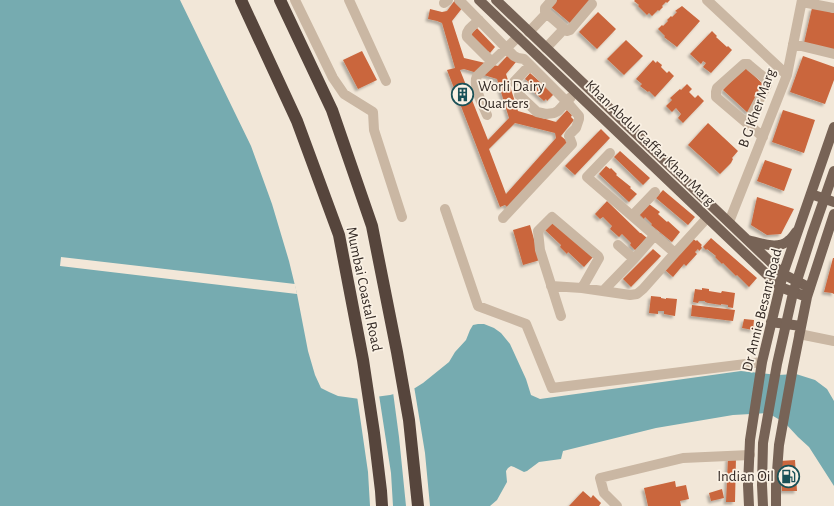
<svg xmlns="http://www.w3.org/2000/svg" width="834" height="506" viewBox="0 0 834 506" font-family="'Alegreya Sans',sans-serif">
	<defs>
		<filter id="shadow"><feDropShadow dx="-2.5" dy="2.5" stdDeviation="1" flood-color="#0004"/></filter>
	</defs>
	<rect width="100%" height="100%" fill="#f2e7d8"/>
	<path fill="#76abb0" d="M0,0H180L251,146L272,204L289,261L297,294L308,351L315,375L321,388L329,392L338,396L360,399L390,395L402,392L415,388L423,383L449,362L455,352L466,340L470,330L473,325L478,324H484L494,328L501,333L510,344L526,379L531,395L540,399L741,371L778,375L796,374L815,380L827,389L834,401V486L809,447L798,437L785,423L768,413L733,415L656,428L563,451L561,459L539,462L527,471L524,472L514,467L511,466L508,468L506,471L507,482L497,500L490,506H0Z"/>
	<path fill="#f2e7d8" d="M61,257L295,284L297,294L60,266Z
		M414,386L425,453L430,506H406L399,437L393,392L402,391Z
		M379,395L391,473L393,506H370L368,472L357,396Z"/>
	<path fill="#ca663d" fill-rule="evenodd" filter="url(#shadow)" d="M455,0L463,7L452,21L464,58L498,66L507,56L516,62L506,74L518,111L556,122L567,110L572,115L571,117L574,120L561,136L569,143L509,209L505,205L500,207L447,70L455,68L442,23L437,21L428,19L430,9L442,12L447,11ZM464,69L497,79L509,118L488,140L460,70ZM515,123L555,133L556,138L506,194L489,149Z
		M557,0H591L570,23L550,6Z
		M635,0H670L667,3L666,2L662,6L663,7L659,11L658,10L652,16L649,13L647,15L638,6L639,5L634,1Z
		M682,6L700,21L677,47L664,37L665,36L658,29L662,25L663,26L668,21L667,20L671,16L672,17L677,12L675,11Z
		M812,8L831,9L830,12L834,13V50L804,43Z
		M598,12L616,29L597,49L579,32Z
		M477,28L495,47L490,53L488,51L486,53L469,36Z
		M712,31L717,36L716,37L727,47L728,46L732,50L711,73L703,67L706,63L703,61L701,64L690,54Z
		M626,40L643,56L624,75L607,59Z
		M362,51L377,80L358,89L343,60Z
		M803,56L834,67V80L825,104L790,92Z
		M653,60L656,63L657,61L662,65L661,67L667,73L669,71L674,76L655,97L649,91L648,92L640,86L642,84L636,79Z
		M745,67L764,85L754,96L758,99L748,113L723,90Z
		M530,73L554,94L547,101L546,99L544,101L526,85L529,82L525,79Z
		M687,84L692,89L689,92L695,98L698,95L704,101L683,123L678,118L681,114L676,108L672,112L666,106L672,100L670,98L680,89L681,90Z
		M783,110L815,120L804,153L772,142Z
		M708,123L738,151L732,158L733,159L731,163L720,174L688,145Z
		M601,129L610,138L575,175L565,166Z
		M620,151L650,178L643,185L614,157Z
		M765,160L792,169L784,191L757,181Z
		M606,166L610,169L611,168L617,174L616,175L631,187L630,188L637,194L629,202L599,174Z
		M663,190L695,217L688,225L656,198Z
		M757,197L794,209L781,234L767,235L751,225Z
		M607,201L640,233H641L647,238L635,250L630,245L631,243L622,234L619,237L610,229L612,226L603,217L600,219L595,214Z
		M649,204L660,212L658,214L667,222L668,221L680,232L672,242L651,225L652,224L645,217L644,219L639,214Z
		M555,221L593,257L584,267L568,252L567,254L560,247L561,245L545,230Z
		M530,225L540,260L523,265L513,230Z
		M692,238L696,241L697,240L702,245L701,246L702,248L699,251L698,249L695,252L697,254L686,266L684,264L673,277L664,269Z
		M711,238L757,278L749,287L737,275L736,276L723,263L722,264L715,257L716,256L707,249L706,250L703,247Z
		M653,249L661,256L631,287L623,279Z
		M833,258H834V294L832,293L824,292Z
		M702,288L709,289V291L721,293L722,291L735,293L733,308L728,307V305L721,304V305L708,303L705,302V301H699L698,303L693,302L695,289L702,290Z
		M651,296L661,297V298L666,299V298L677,299L675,316L664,314V311H658V314L649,313Z
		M692,305L735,310L733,321L691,316Z
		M744,319L754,320L753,330L742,328Z
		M736,457L735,502H726L728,458Z
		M795,460L797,491H782L780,461Z
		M675,481L676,487L686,485L689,499L680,501L681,506H648L644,488Z
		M722,489L724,498L711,501L709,493Z
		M583,491L591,498L593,495L601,503L599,506H569Z"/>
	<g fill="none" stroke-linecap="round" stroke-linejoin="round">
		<path stroke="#cab7a3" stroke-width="10" d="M295,0L333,78L344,94L373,112L374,130L402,217
			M349,0L386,81
			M459,0L514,56L518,58L524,59L566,101L579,116V119L576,128L570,134L569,136L572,144L503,218
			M552,0L545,8V12L567,31L570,30L592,4
			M707,0L787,75
			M802,2L834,8
			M444,3L448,0
			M479,20C474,25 465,30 467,37L492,62
			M529,32L546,14
			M793,44L834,54
			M546,48L564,29
			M514,82L530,65
			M519,95L537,112L546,114L554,113L558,111L571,97
			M487,115C483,105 472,86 477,76L518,37
			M747,123L767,85L766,79L750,66L748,64H744L717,88L716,92V97L763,137
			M610,153L587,177L675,253L707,218
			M445,209L478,306L526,324L552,388L762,362
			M632,216L655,192
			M729,222L787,75L802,0
			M618,245L634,259
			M551,286L582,288L630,295L637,294L643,289L675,253
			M603,291L634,259L655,235
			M561,316L540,250L538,231L552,217L598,256L599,258L582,288
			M799,334L834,341
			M617,506L604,493L600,478L683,458L750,455"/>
		<path stroke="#776356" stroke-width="10" d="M479,0L780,287L807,297
			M496,0L783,274L810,288
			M811,194L834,202
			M748,240C760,243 777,250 788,241C791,239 794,235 796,232
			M771,322L801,326
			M749,506L748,485L750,440L762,362L783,274L834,127
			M776,506V485L779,445L793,367L807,297L834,214"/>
		<path stroke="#56453c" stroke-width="12" d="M241,0L297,121L339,235L363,360L374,433L381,491L382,506
			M280,0L332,110L372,226L397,352L409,420L418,506"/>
		<path stroke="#776356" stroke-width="10" d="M763,506L762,485L763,443L777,364L793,293L812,234L834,171"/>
	</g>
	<defs>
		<symbol id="building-ring" viewBox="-11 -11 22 22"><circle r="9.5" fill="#faf1e4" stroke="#1a5157" stroke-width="1.5"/><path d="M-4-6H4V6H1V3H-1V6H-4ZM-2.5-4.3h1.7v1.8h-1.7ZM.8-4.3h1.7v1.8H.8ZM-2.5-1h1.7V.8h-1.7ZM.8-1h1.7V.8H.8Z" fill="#1a5157"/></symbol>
		<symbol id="fuel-ring" viewBox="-11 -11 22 22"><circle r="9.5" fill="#faf1e4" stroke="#1a5157" stroke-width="1.5"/><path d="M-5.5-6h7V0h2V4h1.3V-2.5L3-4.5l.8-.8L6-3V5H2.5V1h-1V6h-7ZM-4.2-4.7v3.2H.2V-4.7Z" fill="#1a5157"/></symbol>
	</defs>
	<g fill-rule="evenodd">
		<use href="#building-ring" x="450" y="82" width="25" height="25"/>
		<use href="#fuel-ring" x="776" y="464" width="25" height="25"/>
	</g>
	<g text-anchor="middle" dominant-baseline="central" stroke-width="3.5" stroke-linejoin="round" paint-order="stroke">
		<g font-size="15" fill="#352b26" stroke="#faf1e4" text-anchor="start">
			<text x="478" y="86">Worli Dairy<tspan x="478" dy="17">Quarters</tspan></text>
			<text x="774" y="476" text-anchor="end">Indian Oil</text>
		</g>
		<g font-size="15" fill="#352b26" stroke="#faf1e4">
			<text transform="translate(757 108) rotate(-70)">B G Kher Marg</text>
			<text transform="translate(650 143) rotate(44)">Khan Abdul Gaffar Khan Marg</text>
			<text transform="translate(364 289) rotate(78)">Mumbai Coastal Road</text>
			<text transform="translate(762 310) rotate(-76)">Dr Annie Besant Road</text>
		</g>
	</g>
</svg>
